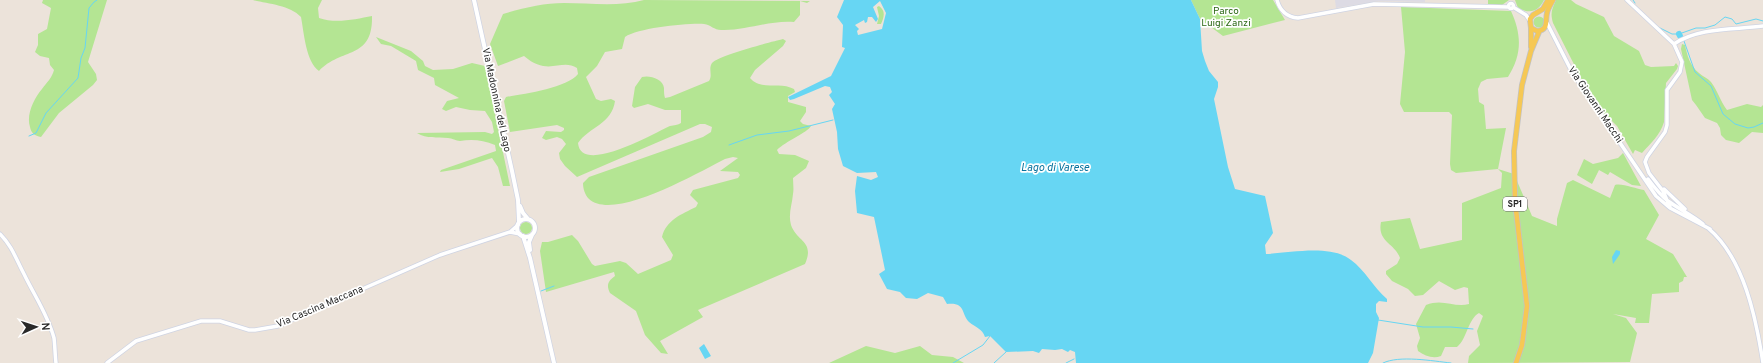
<svg xmlns="http://www.w3.org/2000/svg" width="1763" height="363" viewBox="0 0 1763 363" font-family="Overpass,sans-serif">
	<rect width="100%" height="100%" fill="#ece3da"/>
	<path fill="#dddbe4" d="M1335,0H1425V2L1378,1L1336,8Z"/>
	<path fill="#b4e593" d="M43,0H107L88,62L96,74L97,80L93,85L59,113L41,137C35,136 31,133 30,127C26,115 34,98 42,89C47,82 52,78 54,70L50,65L49,58L40,56L35,52L38,45V34L47,29L51,8L42,3Z
		M253,0H322L318,8L319,18C336,24 356,19 372,16C373,60 342,47 319,71C306,62 304,33 301,17C290,5 268,4 253,0Z
		M644,0L810,1L807,3L800,1V15L794,22C769,20 746,31 721,30C714,30 711,25 704,24C686,23 639,28 625,37L622,49L605,52L597,66L586,77L596,99L601,101L611,99L615,101C612,124 589,127 578,143C581,176 656,132 670,126C674,125 678,125 681,123V110H665L648,104L634,108L632,106L635,87L642,77C650,75 663,79 664,88C664,92 664,95 665,98L670,97L709,81C713,75 708,69 712,63C719,55 771,42 783,39L786,41L783,46L755,70L750,78C761,91 780,81 794,89L795,92L788,96V102L806,107V112L800,121L803,124L811,126C807,133 786,141 777,150L779,154L795,155L809,161L806,168L793,178C793,183 794,189 793,194C792,205 788,214 791,225C797,242 815,241 805,264L698,310L703,317L660,341L668,354L661,353L645,335L636,311L610,293C606,285 608,281 615,276L614,272L546,292L540,251L542,242H548L572,235L578,241L592,264L595,266L620,261L626,263L638,274L671,260L673,255L662,237C666,220 682,214 696,207L698,203L690,195L693,190L738,178L740,175L738,172L720,171L738,158L733,157L725,159C699,172 614,222 589,199C585,195 583,189 583,183L589,177L703,137L711,132L712,127L705,124H700L577,177L565,166L560,159L559,153L566,144L562,139L557,137L546,140L542,138L546,131L561,132L564,130V128L557,125L510,132L504,101L506,97C524,94 567,88 578,74L577,68C561,58 548,77 524,56L498,66L490,44L503,14C523,8 544,3 564,3C590,3 619,7 644,0Z
		M1191,0H1273L1285,20L1223,36L1200,19Z
		M1488,0H1509L1502,5L1488,4Z
		M1515,0H1544C1538,12 1530,14 1518,8Z
		M1556,0H1571L1576,4L1604,17L1614,36L1639,51L1645,65L1651,67L1674,66L1676,63L1678,66L1677,69L1666,83L1664,122C1660,135 1651,143 1642,153L1635,150L1633,154L1617,126L1603,112L1584,84L1553,23C1550,13 1552,9 1556,0Z
		M879,6C886,11 884,17 881,24H877L879,16L877,7Z
		M1401,7L1511,11C1522,35 1522,55 1508,77L1487,79L1481,82L1478,89L1479,102L1484,105L1486,129L1506,128L1498,169L1514,174L1532,216L1557,226V219L1567,183L1573,180L1610,198L1615,185C1622,183 1636,189 1644,190L1659,215L1646,239L1673,254L1687,277H1684L1683,281L1679,283V292L1652,294L1649,323H1635L1636,318L1613,314L1626,318L1637,333L1630,362L1468,363L1469,356L1480,345L1477,331L1483,316L1479,313C1468,319 1467,339 1457,347H1445L1441,356C1433,359 1425,356 1418,351L1417,346L1420,338L1416,324L1426,305C1443,298 1454,308 1469,304L1468,288L1464,287L1455,290L1439,281L1423,295L1415,296L1408,289L1392,281L1386,274V271L1397,264L1400,258C1395,243 1377,242 1381,222L1410,218L1420,249L1462,240V203L1501,188L1502,173L1498,169L1456,173L1451,170L1450,164L1452,115L1449,112H1404L1400,104L1405,52Z
		M1533.5 22a5.5 5.5 0 1 1 11 0a5.5 5.5 0 1 1-11 0Z
		M376,37L411,51L423,61L425,66L433,70L453,69L472,63L485,66L510,186H503L498,167L492,158L459,169L440,172L441,170L496,151L495,145C483,140 472,139 460,141C456,141 452,138 448,138C437,137 427,139 417,133L485,132L492,134L494,132L492,122L485,111L470,110L456,107L446,111L442,109L447,101L459,98L435,85L434,78L418,70L416,61L391,46L381,44Z
		M1682,44L1685,45C1687,55 1690,66 1699,73C1703,77 1708,78 1711,82C1718,91 1720,101 1727,110L1747,104L1761,107L1763,105V133L1752,132L1739,143L1726,140L1721,135L1720,128L1717,123L1705,118L1696,105L1692,100L1681,49Z
		M1623,153L1641,186L1632,185L1610,172L1608,175L1599,170L1592,184L1577,175L1584,159L1593,164L1618,158Z
		M520 228a6 6 0 1 1 12 0a6 6 0 1 1-12 0Z
		M866,346L895,353L920,346L932,355L953,357L964,363H829Z"/>
	<path fill="#67d6f3" fill-rule="evenodd" d="M844,0H1191L1200,19L1202,51L1205,61L1209,71L1218,82V87L1214,99L1228,167L1235,189L1265,196L1273,233L1265,245L1266,254C1290,253 1331,244 1351,260C1365,270 1373,287 1387,299V302L1379,301L1376,304V312L1379,318L1373,353L1368,363H1076L1075,352L1070,350L1068,352L1062,349L1055,350L1042,349L1039,353L1033,351L1006,352L990,336L985,337C982,328 976,328 969,322C961,314 966,302 947,304L943,297L928,293L917,299L906,298L900,292L887,289L879,274L885,270L874,217L857,213L855,191L857,176L871,180L878,177L876,172L857,173L843,166L838,149L837,132L832,109L835,104L829,95L832,92L830,87L825,86L794,99L790,100L788,97L831,76L845,48L842,47L843,25L837,17ZM880,1L886,13L882,29L858,35L857,31L859,29L855,25L864,20L865,23L867,22L868,17H872L876,22L878,19L873,7Z
		M1616,250L1620,251V254L1613,264L1612,257Z
		M704,344L711,356L705,359L699,348Z"/>
	<g fill="none" stroke-linecap="round" stroke-linejoin="round">
		<path stroke="#67d6f3" stroke-width="1" d="M1633,0L1635,3
			M1658,27L1672,34H1679L1696,28H1705L1715,25L1725,17L1732,19L1736,24L1756,19L1763,21
			M1684,41L1695,72L1711,86L1723,114L1735,124L1748,128L1754,127L1763,123
			M29,136L36,133L46,113L78,78L81,58L85,48L89,8L94,2L97,0
			M729,145L757,135L789,131L833,120
			M541,291L554,286
			M1378,320L1423,327H1451L1473,329
			M953,363L983,345L990,336
			M994,363L1006,352
			M1066,363L1074,359
			M1383,363C1399,355 1433,361 1451,363"/>
		<path stroke="#67d6f3" stroke-width="6" d="M1679,34L1680,36"/>
		<defs>
			<path id="tertiary" d="M1277,0C1280,11 1287,17 1298,18L1374,4L1509,7
				M1627,0L1674,44L1682,62L1680,72L1667,90V125L1665,132L1647,157L1645,162L1649,173L1663,191L1670,207
				M1508.5 6a2.5 2.5 0 1 1 5 0a2.5 2.5 0 1 1-5 0Z
				M1513,7L1526,15L1530,21
				M1547,23L1572,72L1656,196L1670,208L1710,229
				M1674,44C1699,27 1734,30 1763,26
				M1648,179C1654,187 1660,195 1668,201C1679,209 1692,215 1703,224
				M1664,189L1685,209
				M1708,228C1744,258 1756,318 1763,363
				M510,232L520,234
				M0,234C12,246 16,259 24,274C34,295 48,315 54,338C55,346 55,355 56,363
				M107,363L136,341L201,321H220L249,330H255L278,326L440,255L510,232L518,225"/>
			<path id="secondary" d="M474,0L512,171L518,200L519,222
				M520,206L523,213L528,219
				M517 228a9 9 0 1 1 18 0a9 9 0 1 1-18 0Z
				M523,236L530,258L554,363
				M530,250L529,242L532,235"/>
			<path id="primary" d="M1548,0L1543,9L1533,15L1530,19L1531,28L1537,31C1549,30 1545,21 1547,13C1548,8 1551,4 1553,0
				M1531,47V28
				M1516,363L1522,345L1527,306L1515,201L1514,151L1522,85L1531,51L1539,32"/>
		</defs>
		<use href="#tertiary" stroke="#cfd4e3" stroke-width="5"/>
		<use href="#secondary" stroke="#cfd4e3" stroke-width="5.5"/>
		<use href="#primary" stroke="#c3c3c3" stroke-width="6"/>
		<use href="#tertiary" stroke="#fff" stroke-width="3.5"/>
		<use href="#secondary" stroke="#fff" stroke-width="4"/>
		<use href="#primary" stroke="#f6c854" stroke-width="4.5"/>
	</g>
	<g text-anchor="middle" dominant-baseline="central" stroke-width="3.5" stroke-linejoin="round" paint-order="stroke">
		<rect fill="#fff" stroke="#696969" stroke-width="1" x="1503" y="197" width="24" height="14" rx="3"/>
		<g font-size="9" font-weight="bold" fill="#292929">
			<text x="1515" y="204">SP1</text>
		</g>
		<g font-size="10" fill="#2c6916" stroke="#fff">
			<text x="1226" y="11">Parco<tspan x="1226" dy="12">Luigi Zanzi</tspan></text>
		</g>
		<g font-size="10" fill="#292929" stroke="#fff">
			<text transform="translate(496 100) rotate(78)">Via Madonnina del Lago</text>
			<text transform="translate(1595 105) rotate(56)">Via Giovanni Macchi</text>
			<text transform="translate(320 307) rotate(-23)">Via Cascina Maccana</text>
		</g>
		<g font-size="11" font-style="italic" fill="#07739e" stroke="#fff">
			<text x="1055" y="168">Lago di Varese</text>
		</g>
	</g>
	<g transform="translate(36 327) rotate(87)" stroke="#ffffff" stroke-width="3" paint-order="stroke">
	<path d="M0-3L7 15L0 10L-7 15Z" fill="#292929"/>
	<text y="-6" font-size="11" font-weight="bold" text-anchor="middle" fill="#292929">N</text>
	</g>
</svg>
